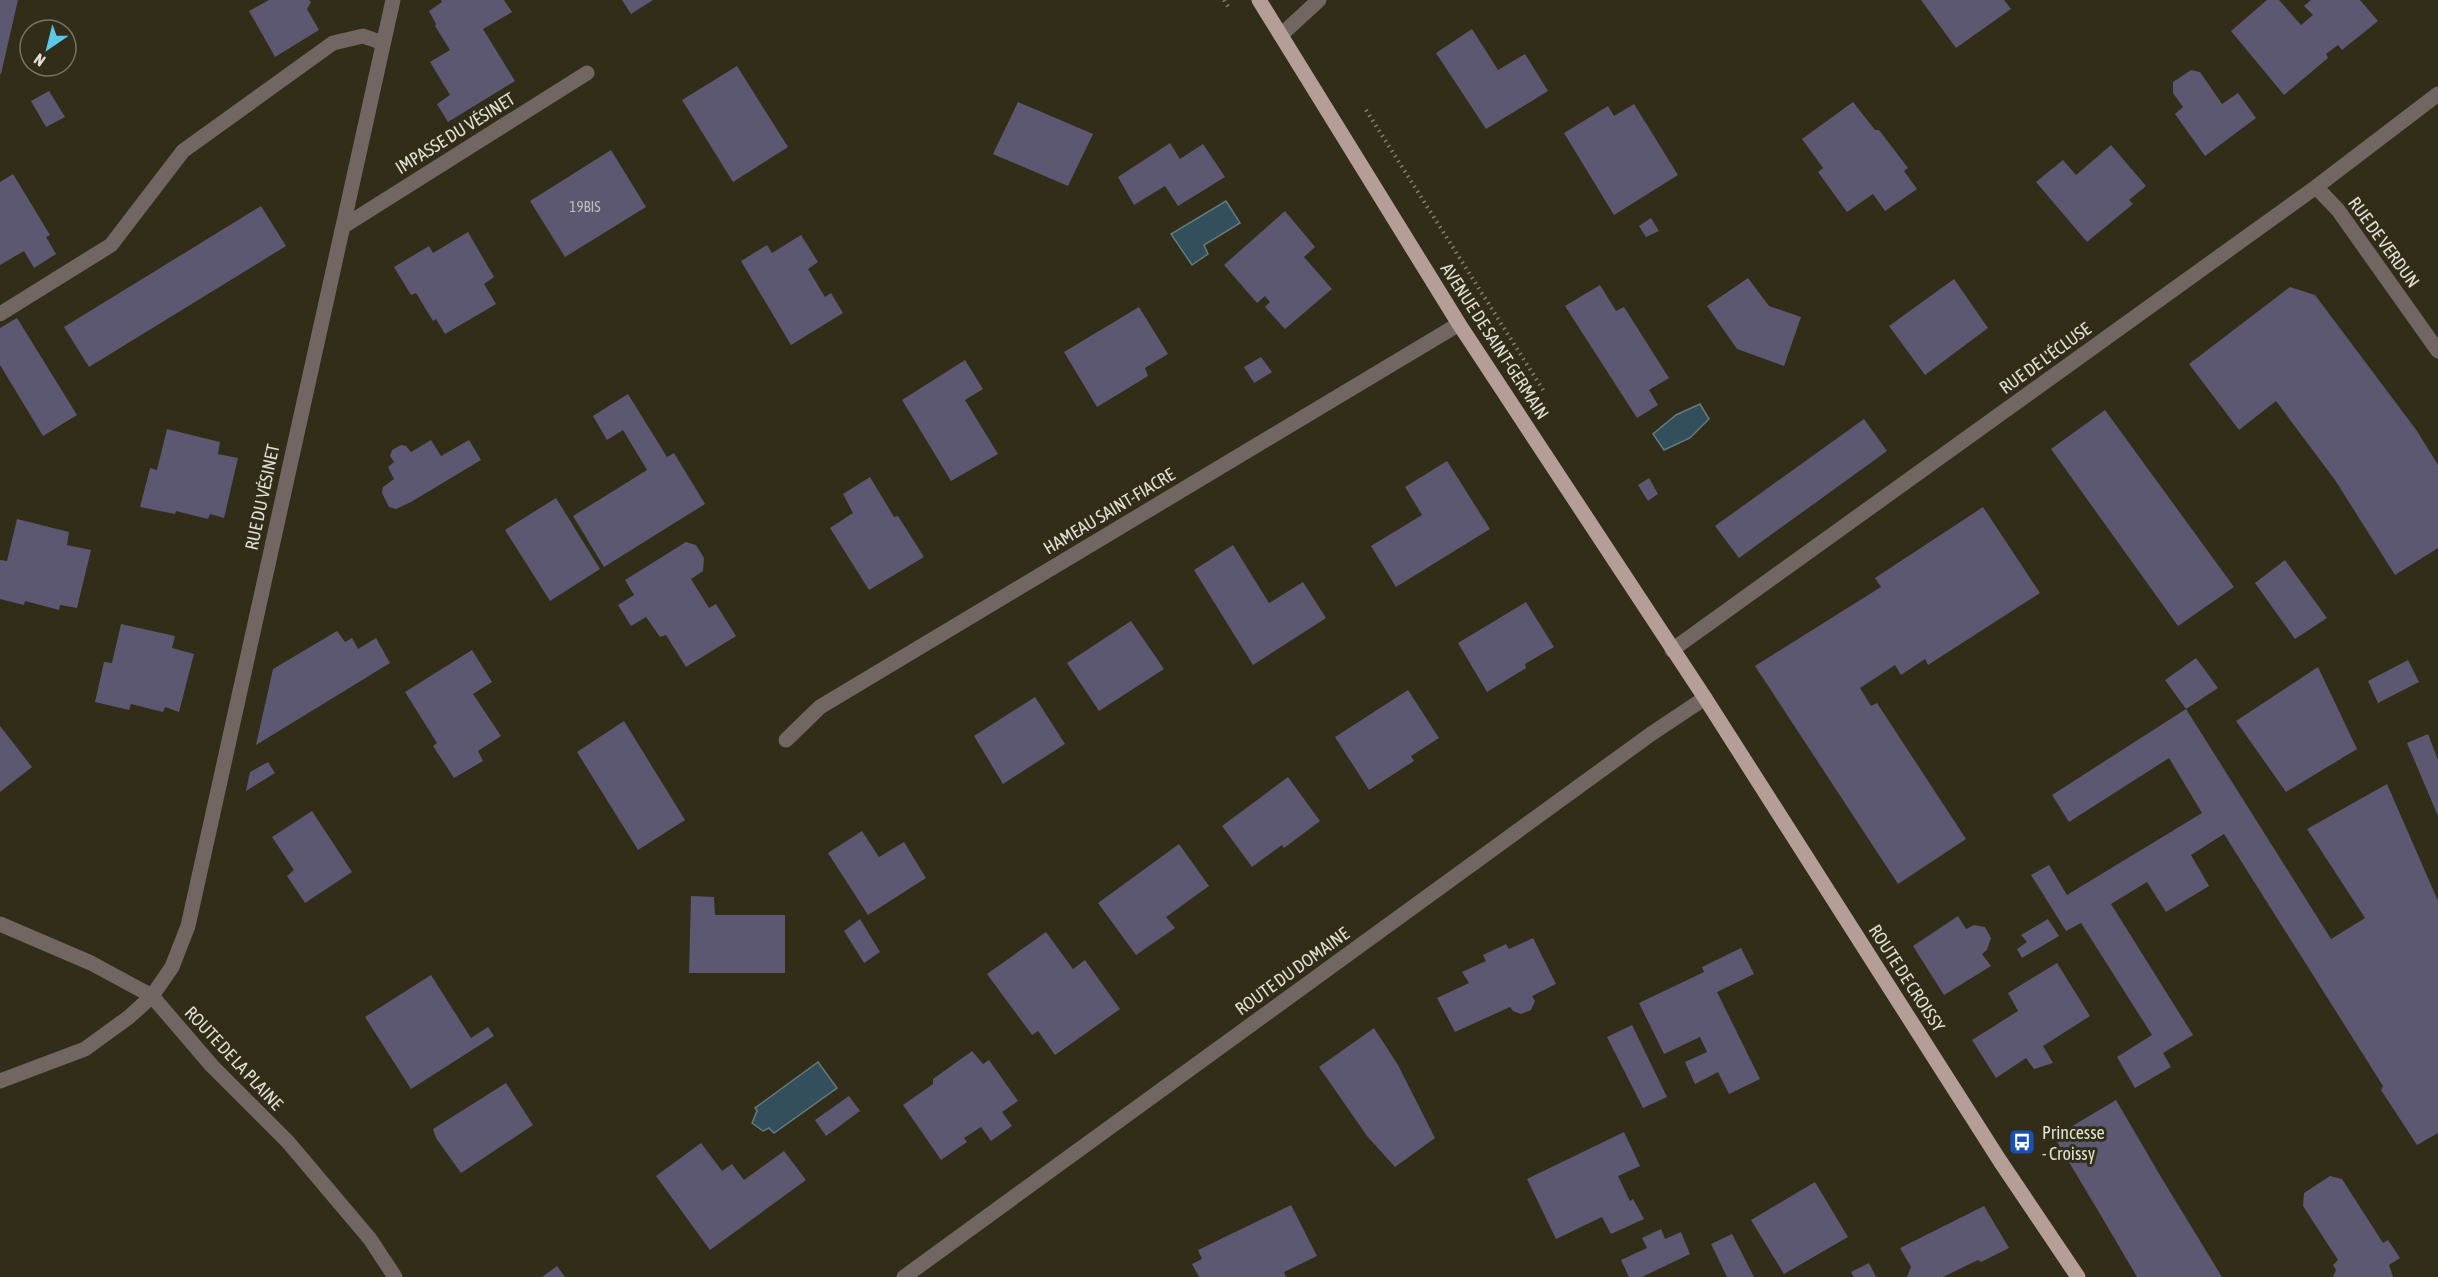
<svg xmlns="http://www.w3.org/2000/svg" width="2438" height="1277" viewBox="0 0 2438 1277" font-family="'Asap Condensed',sans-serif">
	<rect width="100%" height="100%" fill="#312d19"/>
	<path fill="#324f5b" stroke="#667a7f" stroke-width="1.5" d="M1226,201L1240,223L1204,245L1208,254L1192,265L1171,234Z
		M1700,404L1709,419L1690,438L1664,450L1653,434L1676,415Z
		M818,1062L837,1088L774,1133L769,1128L763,1131L752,1123L757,1111L755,1108Z"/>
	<path fill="#5c5871" d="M0,0H18L1,74H0Z
		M269,0H309L311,2L307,9L319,30L275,57L249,11Z
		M441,0H504L512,12L483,29L515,81L448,122L437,104L450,95L430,62L450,50L435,26L436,24L429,11L442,2Z
		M622,0H653L631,14Z
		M1921,0H2004L2011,9L1956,48Z
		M2267,0H2279L2301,25L2313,15L2304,6L2311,0H2360L2378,21L2342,50L2338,45L2326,54L2328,58L2284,95L2231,31Z
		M1472,29L1498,70L1525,54L1548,91L1486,129L1436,53Z
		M737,66L788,147L733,182L682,100Z
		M2191,70L2200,72L2222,104L2238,93L2256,118L2205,156L2175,114L2183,107L2173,93V82Z
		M49,91L65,117L46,127L31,101Z
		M1018,102L1093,134L1068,186L993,154Z
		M1853,102L1875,130H1879L1908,168L1904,171L1917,189L1885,211L1873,194L1847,212L1818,172L1823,168L1802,139Z
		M1634,104L1678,175L1614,215L1564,133L1608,106L1614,116Z
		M1170,143L1180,159L1203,144L1225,177L1178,206L1165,186L1134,205L1118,177Z
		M2111,145L2146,186L2129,200L2133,204L2087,242L2036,182L2063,160L2076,175Z
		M611,150L646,207L565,257L530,201Z
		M13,174L50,235L46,237L56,254L34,268L24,251L0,265V182Z
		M261,206L286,246L89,367L64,327Z
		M1285,211L1315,247L1304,257L1332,289L1285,329L1265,307L1270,302L1265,296L1257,303L1224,265Z
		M1651,218L1659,231L1646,237L1639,226Z
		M468,232L494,277L484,284L496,304L445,334L436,319L433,321L416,293L411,295L394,267L429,246L433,253Z
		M801,235L818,262L808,269L825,297L831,293L843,313L791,345L741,261L767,245L772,253Z
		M1748,278L1769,306L1801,317L1784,366L1737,349L1707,306Z
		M1954,279L1988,328L1925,375L1889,326Z
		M1600,285L1616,311L1624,307L1669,378L1649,390L1658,405L1637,418L1565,306Z
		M2290,287L2315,295L2417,431L2438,465V548L2395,575L2335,480L2276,401L2239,430L2189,364Z
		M1139,307L1168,354L1145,368L1148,376L1097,407L1064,352Z
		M17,318L77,415L43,436L0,365V328Z
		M1261,357L1272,372L1254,383L1244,367Z
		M965,360L983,389L965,400L998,454L951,481L902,400Z
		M628,394L667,457L674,453L705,504L604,567L573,516L647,470L623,430L607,440L593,416Z
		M2105,410L2234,587L2178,626L2051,449Z
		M1864,419L1887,451L1739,558L1715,526Z
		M167,429L220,442L218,454L238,458L224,518L210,514L208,519L176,511L175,514L140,507L150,468L157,470Z
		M431,440L441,456L469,440L481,460L411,502L396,509L389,507L382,493L383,487L394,479L388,467L394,462L390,456L392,450L401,445L406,446L411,452Z
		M1447,461L1490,529L1396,587L1371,546L1422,515L1405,487Z
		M870,477L894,517L898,516L924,557L869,590L830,528L853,513L843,494Z
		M1649,478L1658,494L1648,501L1638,485Z
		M556,498L600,569L550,601L505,530Z
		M1983,507L2040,593L1928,665L1925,659L1901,675L1895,665L1860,688L1871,706L1877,703L1966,839L1898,884L1755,666L1881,587L1875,578Z
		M17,519L69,532L67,545L91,550L77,608L60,605L59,610L25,601L24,605L0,599V560L7,561Z
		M686,542L696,545L704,558L703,571L691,579L709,608L716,604L736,636L686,667L666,635L660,637L646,617L631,626L618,605L634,595L625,580Z
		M1233,545L1269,603L1303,582L1326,618L1253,665L1194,570Z
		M2285,560L2327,618L2295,639L2255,583Z
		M1526,602L1554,647L1525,664L1526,668L1487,692L1458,643Z
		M1131,621L1164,669L1099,711L1067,663Z
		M121,624L175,636L172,648L194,654L179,712L165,707L163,712L131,704L129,710L95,702L104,662L112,663Z
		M337,631L345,642L352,638L358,649L376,638L390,663L256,745L273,669Z
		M472,650L492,682L473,694L501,736L478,751L483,761L454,778L433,746L437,743L405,692Z
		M2196,658L2218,688L2186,709L2165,680Z
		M2408,660L2419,682L2378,703L2368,681Z
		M2318,667L2357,749L2286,792L2236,721Z
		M1408,690L1439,738L1411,756L1414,761L1369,790L1335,737Z
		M1035,697L1065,744L1003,784L974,736Z
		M2186,709L2331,939L2365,918L2307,829L2387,784L2438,901V1133L2417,1145L2381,1090L2383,1086L2224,834L2191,855L2209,886L2166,912L2147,882L2111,904L2193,1035L2163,1053L2171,1067L2135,1088L2117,1057L2152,1035L2081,923L2066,931L2031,875L2049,865L2067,895L2202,813L2169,758L2069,822L2052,795Z
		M624,721L685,820L638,850L577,752Z
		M0,726L32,767L0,792Z
		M2428,734L2438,760V816L2407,743Z
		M268,762L275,773L246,791L250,772Z
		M1288,777L1320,821L1284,848L1282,845L1252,867L1222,826Z
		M312,811L352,872L305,903L287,876L294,870L272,837Z
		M862,831L879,857L904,842L926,878L868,915L828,853Z
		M1179,844L1209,886L1166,917L1175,928L1136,955L1098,903Z
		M691,896L714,897L715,915H785V973H689Z
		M1958,916L1966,929L1974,925L1985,927L1991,938L1987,950L1982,954L1991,966L1944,995L1913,946Z
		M860,919L880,952L864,963L844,931Z
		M2048,919L2059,936L2022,958L2017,949L2027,942L2021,935Z
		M1046,932L1073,969L1085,960L1120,1009L1055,1055L1038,1031L1032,1035L987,974Z
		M1533,938L1556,984L1532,996L1535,1001L1531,1010L1521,1014L1513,1011L1510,1007L1455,1032L1437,998L1469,983L1462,972L1486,961L1483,955L1506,944L1509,949Z
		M1741,948L1754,974L1717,992L1760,1079L1729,1094L1718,1072L1695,1084L1685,1062L1707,1052L1700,1037L1664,1054L1639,1003L1704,972L1702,967Z
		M2057,963L2090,1016L2043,1046L2053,1063L2034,1069L2026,1058L1996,1078L1972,1040L2018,1011L2008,993Z
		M431,975L471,1038L488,1027L494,1036L411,1089L365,1017Z
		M1632,1025L1667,1097L1643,1108L1607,1037Z
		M1374,1028L1398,1065L1435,1138L1395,1167L1367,1136L1319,1067Z
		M972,1051L983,1064L989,1060L1018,1101L1002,1112L1012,1126L991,1141L981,1127L964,1138L967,1142L941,1160L903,1105L933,1084V1079Z
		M506,1083L533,1125L461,1173L436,1138L433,1129Z
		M849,1096L860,1111L826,1136L815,1120Z
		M2116,1100L2161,1177L2222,1277H2137L2100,1214L2054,1137Z
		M1624,1132L1640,1166L1618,1176L1630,1201L1633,1199L1644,1219L1611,1234L1602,1217L1556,1239L1527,1179Z
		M701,1143L722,1171L732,1164L744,1180L784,1151L806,1180L710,1250L656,1176Z
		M2330,1176L2342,1179L2383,1243L2388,1240L2400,1258L2389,1265L2393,1277H2333L2336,1270L2333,1265L2338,1260L2303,1206L2304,1193Z
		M1815,1182L1848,1237L1784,1274L1751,1220Z
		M1291,1205L1317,1256L1284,1272L1286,1277H1199L1192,1264L1202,1259L1198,1250Z
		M1984,1206L2009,1248L1981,1262L1978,1260L1943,1277H1907L1911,1267L1900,1248Z
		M1661,1229L1665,1239L1681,1232L1690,1254L1642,1277H1629L1621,1260L1647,1248L1642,1238Z
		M1732,1234L1754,1277H1727L1711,1244Z
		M1869,1263L1876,1277H1854L1851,1272Z
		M557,1266L565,1277H542Z"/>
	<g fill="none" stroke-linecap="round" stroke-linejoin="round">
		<path stroke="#848171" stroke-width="4" stroke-dasharray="1.5 4.5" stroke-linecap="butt" d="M1224,0L1229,8
			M1366,110L1545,393"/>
		<path stroke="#716662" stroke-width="15" d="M1281,35L1319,0
			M2316,187L2338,210L2438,351
			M344,226L587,73
			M0,314L111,245L183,151L333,43L363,36L383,43
			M1672,650L2316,187L2438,94
			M786,740L820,707L1459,324
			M0,924L91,963L152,996L212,1066L288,1142L370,1239L395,1277
			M0,1081L85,1049L129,1017L152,996L172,967L188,926L393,0
			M904,1277L1651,734L1705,698"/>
		<path stroke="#b49e97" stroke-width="15" d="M1259,0L1459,324L1705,698L2000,1161L2078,1277"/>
	</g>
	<defs>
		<symbol id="bus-square" viewBox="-11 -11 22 22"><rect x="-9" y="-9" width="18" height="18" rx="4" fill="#1a4fb4" stroke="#312d19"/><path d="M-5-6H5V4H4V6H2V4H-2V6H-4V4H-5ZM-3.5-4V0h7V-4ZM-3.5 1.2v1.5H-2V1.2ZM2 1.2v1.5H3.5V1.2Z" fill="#fff"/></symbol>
	</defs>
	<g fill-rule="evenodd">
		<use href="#bus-square" x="2007" y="1127" width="30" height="30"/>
	</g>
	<g text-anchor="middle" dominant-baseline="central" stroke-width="6" stroke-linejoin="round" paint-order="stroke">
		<g font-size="15" fill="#c0bdba">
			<text x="585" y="206">19BIS</text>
		</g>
		<g font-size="18" fill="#e1dfd3" stroke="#312d19">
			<text transform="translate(455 133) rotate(-32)">IMPASSE DU VÉSINET</text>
			<text transform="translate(2384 242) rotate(54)">RUE DE VERDUN</text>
			<text transform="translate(1495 341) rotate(57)">AVENUE DE SAINT-GERMAIN</text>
			<text transform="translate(2045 358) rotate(-36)">RUE DE L'ÉCLUSE</text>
			<text transform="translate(262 497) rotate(-78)">RUE DU VÉSINET</text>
			<text transform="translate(1109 511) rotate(-31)">HAMEAU SAINT-FIACRE</text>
			<text transform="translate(1292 971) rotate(-36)">ROUTE DU DOMAINE</text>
			<text transform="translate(1907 978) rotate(57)">ROUTE DE CROISSY</text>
			<text transform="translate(234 1058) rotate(47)">ROUTE DE LA PLAINE</text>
		</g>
		<g font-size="18" fill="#e1dfd3" stroke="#312d19" text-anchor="start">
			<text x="2042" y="1132">Princesse<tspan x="2042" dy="21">- Croissy</tspan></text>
		</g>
	</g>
	<g transform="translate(48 48) rotate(215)"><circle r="28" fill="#312d19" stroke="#777463" stroke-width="1.5"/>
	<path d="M0-4.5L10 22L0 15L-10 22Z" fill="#5cc7e7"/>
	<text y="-9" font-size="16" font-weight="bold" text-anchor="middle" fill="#e1dfd3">N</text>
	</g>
</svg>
